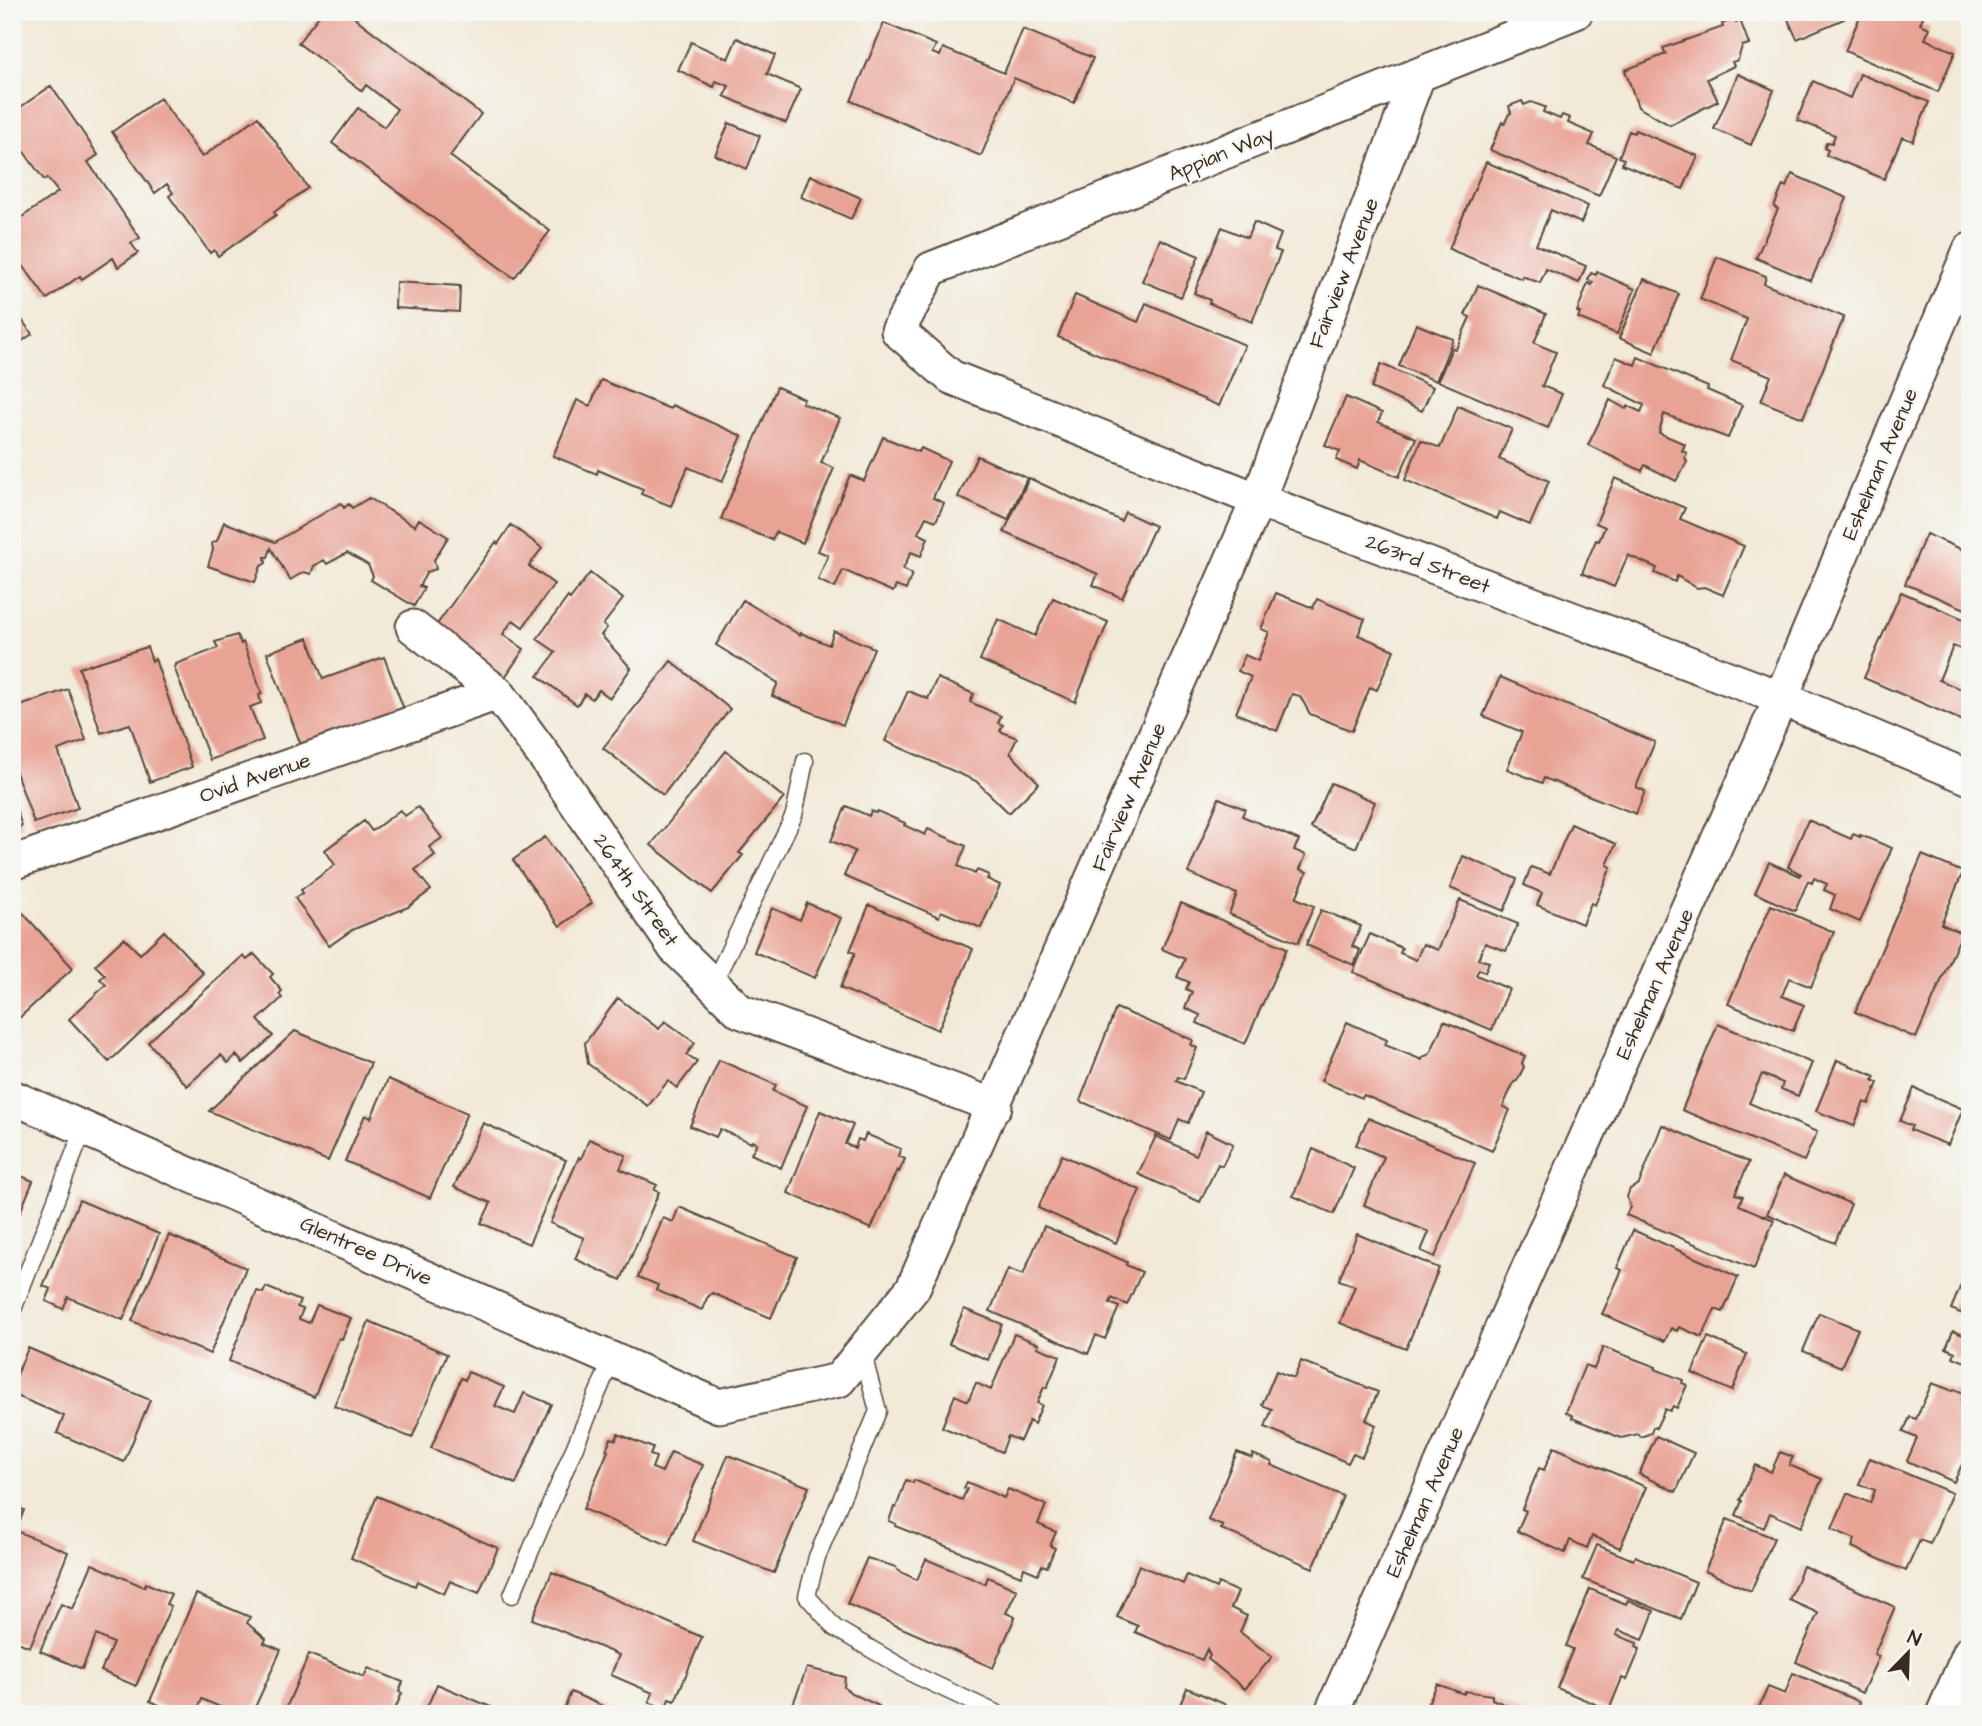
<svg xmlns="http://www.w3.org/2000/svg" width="1982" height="1726" viewBox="0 0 1982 1726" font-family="'Architects Daughter',sans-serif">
	<rect width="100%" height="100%" fill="#f6f6f2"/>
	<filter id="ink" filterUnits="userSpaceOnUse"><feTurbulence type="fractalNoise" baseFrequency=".0143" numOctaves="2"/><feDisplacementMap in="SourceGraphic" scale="14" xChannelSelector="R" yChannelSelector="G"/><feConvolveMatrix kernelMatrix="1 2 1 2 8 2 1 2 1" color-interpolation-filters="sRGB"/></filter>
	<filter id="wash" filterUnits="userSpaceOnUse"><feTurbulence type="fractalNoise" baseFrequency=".00686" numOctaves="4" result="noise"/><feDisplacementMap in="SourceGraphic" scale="28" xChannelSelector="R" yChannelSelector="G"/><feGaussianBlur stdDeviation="1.57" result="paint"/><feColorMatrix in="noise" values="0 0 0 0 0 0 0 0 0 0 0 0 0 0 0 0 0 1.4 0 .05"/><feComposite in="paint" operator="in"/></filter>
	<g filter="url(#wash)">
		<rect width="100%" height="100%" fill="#f2e9d7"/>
		<g id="blocks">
			<path fill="#e9a395" d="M322,12H347L481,114L450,156L550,231L514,278L332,143L358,108L384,127L397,109L366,85L362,91L298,43Z
				M1790,12H1841L1844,19L1797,39L1786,15Z
				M1862,12H1925L1920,24L1930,28L1925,39L1955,52L1938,92L1845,51Z
				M1735,18L1736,22L1740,20L1749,44L1742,46L1738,60L1732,62L1734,66L1707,79L1718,101L1670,125L1638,107L1625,70L1666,54L1663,48L1723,27L1722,24Z
				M884,23L936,45L932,53L940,56L943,48L1004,73L1023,29L1093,58L1074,103L1014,78L981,156L851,101Z
				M737,38L775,55L767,74L801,89L786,123L724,96L729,86L716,81L714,87L678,70L691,42L728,59Z
				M1738,74L1774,90L1751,145L1714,129Z
				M1860,74L1929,102L1913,141L1902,137L1884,179L1826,155L1828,150L1824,148L1827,142L1832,143L1835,135L1797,120L1813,81L1850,98Z
				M51,86L98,155L88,162L140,238L131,243L138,253L118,267L113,258L82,279L80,276L47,299L12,250V224L58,192L47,178L44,180L12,135V113Z
				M160,98L202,157L258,117L308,188L274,212L276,215L218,256L214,250L210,253L169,196L173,193L167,184L155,193L112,132Z
				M1522,101L1524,105L1531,102L1545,107L1543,112L1560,119L1562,115L1570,118L1568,123L1594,134L1589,145L1616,156L1599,196L1490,150L1502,122L1504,124L1509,114L1511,113L1509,106Z
				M729,123L760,136L747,169L715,155Z
				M1635,130L1698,156L1683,189L1622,164L1624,159L1619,157L1629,131L1634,133Z
				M1486,162L1588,206L1581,223L1551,210L1536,245L1586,266L1579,283L1546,269L1540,283L1522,276V279L1449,249Z
				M1792,174L1847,198L1811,281L1756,258L1778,209L1774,207L1783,185L1786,187Z
				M810,175L861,198L851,219L801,197Z
				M1254,222L1281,234L1275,250L1281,252L1252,322L1209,303L1210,300L1194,293L1222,227L1247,238Z
				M1160,239L1199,256L1181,297L1142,281Z
				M1717,257L1766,276L1764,284L1844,317L1803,418L1761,401L1771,376L1731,360L1747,319L1700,299Z
				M1597,272L1635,289L1617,334L1578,318L1580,313L1577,312L1588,283L1592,285L1593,282L1588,280L1591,273L1596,275Z
				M1644,279L1679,294L1654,353L1619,338Z
				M396,282L460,286L459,312L395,308Z
				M1478,285L1546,314L1534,343L1556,352L1542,386L1562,394L1548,428L1438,381L1452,348L1456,349L1470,317L1465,315Z
				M1075,295L1138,322L1146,303L1245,345L1219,406L1058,337Z
				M12,306L32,334L12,348Z
				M1416,324L1453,339L1436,381L1399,366Z
				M1616,357L1635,365L1638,357L1708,387L1707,390L1742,405L1728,438L1664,414L1659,433L1685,444L1682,451L1687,453L1685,457L1687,462L1676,481L1645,465L1642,471L1588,445L1610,400L1626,409L1628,406L1641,412L1644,405L1604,385Z
				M1381,364L1433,387L1422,411L1371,388Z
				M601,380L670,409L672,405L742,436L722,482L688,467L671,506L641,494L643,489L598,470L597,474L553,456L577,400L590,406Z
				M777,387L804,399L802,403L840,418L821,463L834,468L803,543L776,532L772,540L721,519Z
				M1346,397L1382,413L1378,422L1416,438L1399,477L1360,460L1357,469L1336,460L1340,451L1325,445Z
				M1458,406L1512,429L1499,459L1549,481L1530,525L1500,512L1497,519L1405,480L1421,440L1440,448Z
				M883,437L919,452L921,448L949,461L933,498L944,503L936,521L926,517L918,533L928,538L921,556L911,552L903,569L912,574L906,590L896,586L893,592L843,570L835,588L818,580L828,555L818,551L850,475L864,481Z
				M977,456L1027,478L1008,520L958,497Z
				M1029,478L1121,521L1125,512L1155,526L1122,598L1093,585L1098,574L1004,532Z
				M1615,478L1685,508L1680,519L1744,546L1723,595L1704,587L1697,588L1677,576L1675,582L1655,573L1657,568L1628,555L1614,587L1582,573L1596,540L1599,541L1605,527L1596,523Z
				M369,498L415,526L419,519L448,537L434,560L436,569L427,572L419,586L424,588L414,606L371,580L373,576L368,565L347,553L327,564L324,560L314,566L311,574L304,572L290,580L271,548L268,557H265L266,563L261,566L255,582L208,566L213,550L212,543L217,541L224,522L275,542L341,503L344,508L349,504L352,508Z
				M511,525L542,548L529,566L554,584L523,627L513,620L503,634L524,649L503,680L433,630L496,542L498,544Z
				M1926,534L1970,553V611L1905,584Z
				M590,573L623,599L603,625L607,628L601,635L631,668L610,698L599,690L592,699L585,694L577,705L538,676L556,652L537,639L568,597L570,599Z
				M1901,592L1968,621L1970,653L1953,646L1939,680L1965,691L1970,679V724L1864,678Z
				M1276,593L1313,608L1317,599L1365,619L1358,635L1394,650L1377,690L1370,687L1352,731L1310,714L1300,696L1292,694L1277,731L1236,713L1251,677L1238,671L1245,655L1258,661L1269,632L1261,629Z
				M1053,598L1108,622L1075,702L980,660L998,619L1035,636Z
				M743,600L800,635L801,633L829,645L834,631L874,648L843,725L772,696L778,683L716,645Z
				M237,635L241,644L243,642L262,694L259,695L261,703L250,707L263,740L210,760L174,667L176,666V664L218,648L215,642Z
				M308,638L323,679L384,657L405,712L302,748L267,653Z
				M147,647L152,661L155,659L192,767L150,782L130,724L101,733L79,668Z
				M671,661L730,709L663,795L603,748Z
				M1500,677L1655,742L1636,787L1645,791L1636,814L1544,778L1542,783L1507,769L1522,732L1483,716Z
				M937,678L974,694L970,702L1001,716L998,723L1003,725L1000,731L1017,738L1010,753L1039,783L1009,813L976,781L885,741L908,691L928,699Z
				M68,689L86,740L58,750L78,808L34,823L12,761V709Z
				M726,751L784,798L739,853L743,855L712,893L651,845Z
				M1331,783L1375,802L1356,848L1311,828Z
				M12,798L22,826L12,829Z
				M1219,798L1245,809L1242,816L1299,840L1294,850L1306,855L1300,869L1307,872L1296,898L1314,906L1298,943L1229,914L1237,894L1188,873Z
				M846,806L869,816L871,811L876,813L877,811L905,823L904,825L925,835L928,829L966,846L958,866L975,874L977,870L989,875L987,879L1000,885L981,928L941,911L939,917L844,876L855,851L831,841Z
				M418,807L442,838L429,847L435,855L415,870L431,890L408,907L352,930L329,946L295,898L303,893L301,890L335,865L325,850L364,821L372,831L400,810L405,816Z
				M1808,820L1851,839L1853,834L1860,837V835L1892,848L1860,922L1830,909L1835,895L1824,890L1827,884L1814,878L1812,883L1808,881L1795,911L1755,893L1769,862L1800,876L1801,874L1788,867Z
				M1571,824L1616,844L1607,865L1611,867L1595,905L1591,903L1582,924L1537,905L1542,893L1524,885L1531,867L1550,874Z
				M545,837L592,903L560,926L513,860Z
				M1922,855L1963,872L1941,924L1962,933L1916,1038L1855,1012Z
				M1463,856L1517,879L1504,911L1450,888Z
				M1460,900L1518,924L1506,951L1485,943L1478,959L1489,962L1485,972L1479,969L1476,975L1509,989L1492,1030L1353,972L1370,934L1402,948L1400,953L1416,960L1423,944L1438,950Z
				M807,903L841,918L815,978L754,952L772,908L800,920Z
				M1181,903L1287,948L1245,1044L1197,1023L1200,1015L1185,1008L1192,992L1186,989L1189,982L1177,977L1185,959L1162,949Z
				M869,905L973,949L938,1030L840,988L855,953L850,951Z
				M1771,905L1834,932L1811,987L1789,978L1782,996L1804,1005L1793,1031L1728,1004Z
				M1321,910L1361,926L1352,946L1360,950L1354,965L1306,945Z
				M22,912L73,968L17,1020L12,1015V921Z
				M164,931L203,973L109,1062L69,1019L106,985L100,979L105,975L95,965L124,938L140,954Z
				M254,954L273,974L270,977L282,991L279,994L282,998L258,1020L273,1036L243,1063L236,1055L228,1063L221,1055L187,1086L148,1042L243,956L247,960Z
				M618,998L659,1029L665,1021L695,1043L686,1055L697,1062L677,1088L668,1081L648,1106L588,1064L585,1043Z
				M1116,1008L1193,1040L1191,1045L1197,1048L1184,1079L1178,1077L1176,1081L1201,1092L1188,1123L1179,1119L1171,1140L1080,1101Z
				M1444,1021L1525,1056L1522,1063L1524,1067L1517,1081L1514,1082L1503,1106L1510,1110L1492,1151L1364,1095L1362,1098L1321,1081L1347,1022L1387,1040L1385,1045L1422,1060L1423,1057L1430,1054Z
				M1718,1024L1812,1063L1798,1096L1781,1089L1783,1083L1762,1074L1749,1103L1817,1132L1804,1161L1682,1110Z
				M295,1031L371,1063L328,1161L209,1111Z
				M719,1060L776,1085L773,1091L807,1106L781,1168L751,1154L757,1143L752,1141L751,1143L720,1129L716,1137L690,1126Z
				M1837,1060L1875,1076L1873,1080L1878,1083L1869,1104L1864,1102L1854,1126L1816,1111Z
				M388,1079L467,1113L430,1198L345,1161L365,1115L371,1118Z
				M1914,1088L1963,1109L1948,1145L1910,1130L1912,1126L1900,1121Z
				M820,1111L853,1125L845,1144L855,1148L858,1139L863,1141L866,1134L901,1149L898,1156L905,1159L899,1172L897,1170L871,1229L788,1193Z
				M1368,1118L1475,1163L1435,1257L1421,1251L1429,1232L1364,1205L1384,1157L1356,1145Z
				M483,1123L566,1160L529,1244L481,1223L491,1203L454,1187Z
				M1662,1125L1749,1162L1735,1194L1743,1196L1739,1205L1774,1220L1754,1269L1626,1215L1630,1207L1627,1197L1630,1189L1639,1184Z
				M1206,1131L1233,1144L1222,1166L1218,1164L1200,1202L1138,1174L1156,1136L1196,1155Z
				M589,1139L626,1155L620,1169L657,1185L654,1190L659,1192L621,1280L575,1259L584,1238L550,1223L579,1157L581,1159Z
				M1313,1149L1354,1168L1334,1214L1293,1196Z
				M1062,1155L1140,1190L1116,1243L1038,1208Z
				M12,1172L33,1181L12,1232Z
				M1784,1175L1851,1204L1835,1243L1767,1214Z
				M79,1200L159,1234L123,1320L68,1297L63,1309L46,1301L51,1289L43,1286Z
				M679,1207L797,1257L771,1318L712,1293L707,1298L702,1310L656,1290L658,1285L638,1277L663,1218L673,1222Z
				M1044,1226L1127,1262L1126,1265L1142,1272L1127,1305L1112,1298L1110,1303L1119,1307L1105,1339L1096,1335L1088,1354L990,1311L1008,1269L1023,1275Z
				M1633,1230L1738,1277L1723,1312L1715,1309L1702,1337L1679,1327L1677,1331L1671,1328L1665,1341L1602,1314L1622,1270L1617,1268Z
				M1357,1234L1439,1268L1406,1349L1340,1323L1355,1286L1339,1280Z
				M169,1235L246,1268L210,1354L132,1321Z
				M1970,1266V1317L1951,1309L1964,1278L1963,1275L1965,1268Z
				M266,1287L300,1301L297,1307L303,1309L299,1319L309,1323L317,1305L351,1318L342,1339L339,1338L314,1397L229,1361L257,1291L263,1293Z
				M964,1309L1002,1324L988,1360L949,1344Z
				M1819,1313L1858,1329L1841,1367L1803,1351Z
				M1970,1318V1364L1953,1357L1955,1352L1946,1348L1953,1331L1963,1335Z
				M369,1321L447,1354L412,1438L334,1406Z
				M1014,1334L1039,1344L1037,1347L1060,1356L1047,1388L1044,1387L1037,1403L1042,1405L1034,1424L1029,1421L1020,1441L1008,1436L1002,1452L942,1427L955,1395L968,1401L976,1383L991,1390Z
				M1708,1337L1747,1354L1732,1391L1692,1373Z
				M1603,1347L1656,1367L1655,1369L1683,1380L1682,1383L1687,1385L1677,1408L1673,1406L1670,1411L1665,1409L1656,1428L1653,1427L1651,1433L1641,1437L1638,1434L1621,1438L1572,1418L1573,1416L1566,1412L1585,1365L1594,1369Z
				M28,1348L150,1400L124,1462L57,1433L64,1416L12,1394V1386Z
				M1301,1361L1378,1392L1366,1420L1376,1425L1362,1457L1353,1453L1348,1463L1265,1427L1272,1409L1262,1405L1276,1371L1294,1378Z
				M468,1372L504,1387L495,1406L515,1414L524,1393L551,1404L516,1484L431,1448L461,1378L465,1380Z
				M1932,1383L1953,1391L1954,1389L1964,1393L1961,1402L1970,1406V1447L1954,1482L1907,1461L1917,1438L1903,1432L1910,1417L1916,1419Z
				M618,1434L653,1448L650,1455L656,1457L652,1468L662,1472L671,1452L703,1465L668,1545L583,1509L608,1451L606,1450L611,1438L616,1440Z
				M1656,1436L1694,1453L1676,1492L1639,1474Z
				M1554,1447L1646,1487L1620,1548L1592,1536L1587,1548L1570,1540L1565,1553L1517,1531L1526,1511L1522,1509L1539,1468L1544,1470Z
				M1237,1452L1252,1458L1253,1454L1272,1462L1271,1465L1343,1496L1313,1568L1221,1529L1223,1526L1208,1520Z
				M1780,1452L1793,1457L1789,1465L1822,1479L1801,1527L1770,1513L1764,1528L1736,1515L1742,1501L1740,1500L1755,1465L1771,1472Z
				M728,1455L809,1487L774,1573L693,1541Z
				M1870,1458L1952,1493L1930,1544L1920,1540L1906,1571L1852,1547L1855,1539L1832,1529L1847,1493L1870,1503L1875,1490L1859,1484Z
				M906,1480L913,1483L914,1480L962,1500L967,1489L964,1488L967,1482L1004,1498L1008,1489L1046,1505L1038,1524L1056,1532L1050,1546L1055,1548L1047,1567L1042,1565L1038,1574L1024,1568L1021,1576L895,1526L896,1524L889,1521L894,1507L896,1508Z
				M377,1496L498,1548L479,1593L450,1581L444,1594L417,1581L415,1586L351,1558Z
				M12,1505L24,1510L16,1531L68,1552L30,1647L12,1640Z
				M1727,1519L1774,1538L1751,1591L1705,1571Z
				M1597,1545L1633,1560L1635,1556L1696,1582L1681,1619L1583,1579Z
				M867,1558L896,1567L897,1570L917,1580L926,1559L985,1584L988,1577L1017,1590L1006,1613L1015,1617L993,1668L847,1604Z
				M92,1564L144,1587L146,1583L171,1594L166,1604L171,1606L136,1686L101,1671L113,1643L96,1635L82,1669L40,1651L61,1604L73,1609Z
				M1139,1565L1183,1584L1187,1575L1216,1588L1218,1583L1238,1592L1231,1608L1247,1616L1240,1632L1272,1657L1245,1689L1208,1659L1210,1656L1207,1649L1202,1660L1135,1632L1138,1626L1117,1617Z
				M1803,1566L1895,1607L1874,1654L1879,1656L1862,1693L1796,1662L1818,1613L1789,1600Z
				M552,1572L702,1637L675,1701L669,1699L665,1709L649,1702L653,1693L611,1675L619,1655L532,1619Z
				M1590,1589L1626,1604L1628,1600L1654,1611L1643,1640L1619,1630L1616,1635L1637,1643L1636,1647L1640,1649L1627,1680L1622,1678L1609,1710L1557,1688L1573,1649L1566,1646Z
				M196,1594L250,1617L247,1623L266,1639L264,1643L281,1650L252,1714H236L202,1699L196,1714H180L150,1701Z
				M309,1654L364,1677L368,1668L403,1682L399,1692L402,1693L393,1714L284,1713Z
				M807,1668L845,1677L844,1687L851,1693L879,1706L878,1709L887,1714H806L807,1710L793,1704Z
				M1793,1673L1860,1702L1855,1714H1756L1768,1687L1785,1694Z
				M437,1684L491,1707L488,1714H424Z
				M1437,1684L1464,1694L1465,1691L1492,1695V1699L1527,1714H1423Z
				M1187,1688L1229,1706L1225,1714H1176Z
				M571,1692L621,1714H562Z"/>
		</g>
	</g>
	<g filter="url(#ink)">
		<use href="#blocks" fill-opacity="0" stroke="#56473a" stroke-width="2"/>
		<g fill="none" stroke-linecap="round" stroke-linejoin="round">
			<defs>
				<path id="lane" d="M713,984L794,815L805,761
					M12,1312L84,1128
					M862,1351L878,1411L817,1557L807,1596L835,1628L917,1676L998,1714
					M512,1595L612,1359"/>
				<path id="street" d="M1576,12L931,269L898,331L951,377L1258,500L1781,698L1970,778
					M413,627L498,693L545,757L675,948L740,1011L995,1106
					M12,863L498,693
					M12,1097L719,1406L839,1380L913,1288L1258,500L1418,76
					M1331,1714L1781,698L1970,250
					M1943,1714L1970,1652"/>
			</defs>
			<use href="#lane" stroke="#56473a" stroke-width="19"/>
			<use href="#street" stroke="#56473a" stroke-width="37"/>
			<use href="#lane" stroke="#fff" stroke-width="16"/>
			<use href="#street" stroke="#fff" stroke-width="33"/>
		</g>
	</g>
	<g text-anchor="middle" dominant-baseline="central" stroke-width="5" stroke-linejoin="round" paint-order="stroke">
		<g font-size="21" fill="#3b2a1e" stroke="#f6f6f2">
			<text transform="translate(1221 154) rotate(-22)">Appian Way</text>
			<text transform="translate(1344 273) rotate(-69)">Fairview Avenue</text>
			<text transform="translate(1880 464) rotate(-67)">Eshelman Avenue</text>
			<text transform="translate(1428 564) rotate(21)">263rd Street</text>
			<text transform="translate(255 778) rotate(-19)">Ovid Avenue</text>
			<text transform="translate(1129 797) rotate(-67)">Fairview Avenue</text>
			<text transform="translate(636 890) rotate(55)">264th Street</text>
			<text transform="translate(1655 984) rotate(-66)">Eshelman Avenue</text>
			<text transform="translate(366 1251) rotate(24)">Glentree Drive</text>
			<text transform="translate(1425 1502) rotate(-66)">Eshelman Avenue</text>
		</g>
	</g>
	<rect width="1982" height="1726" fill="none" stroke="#f6f6f2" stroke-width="42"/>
	<g transform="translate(1908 1653) rotate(23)" stroke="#f6f6f2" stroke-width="5" paint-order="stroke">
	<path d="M0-5L12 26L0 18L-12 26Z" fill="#3b2a1e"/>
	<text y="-10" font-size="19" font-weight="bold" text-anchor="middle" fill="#3b2a1e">N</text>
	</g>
</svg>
